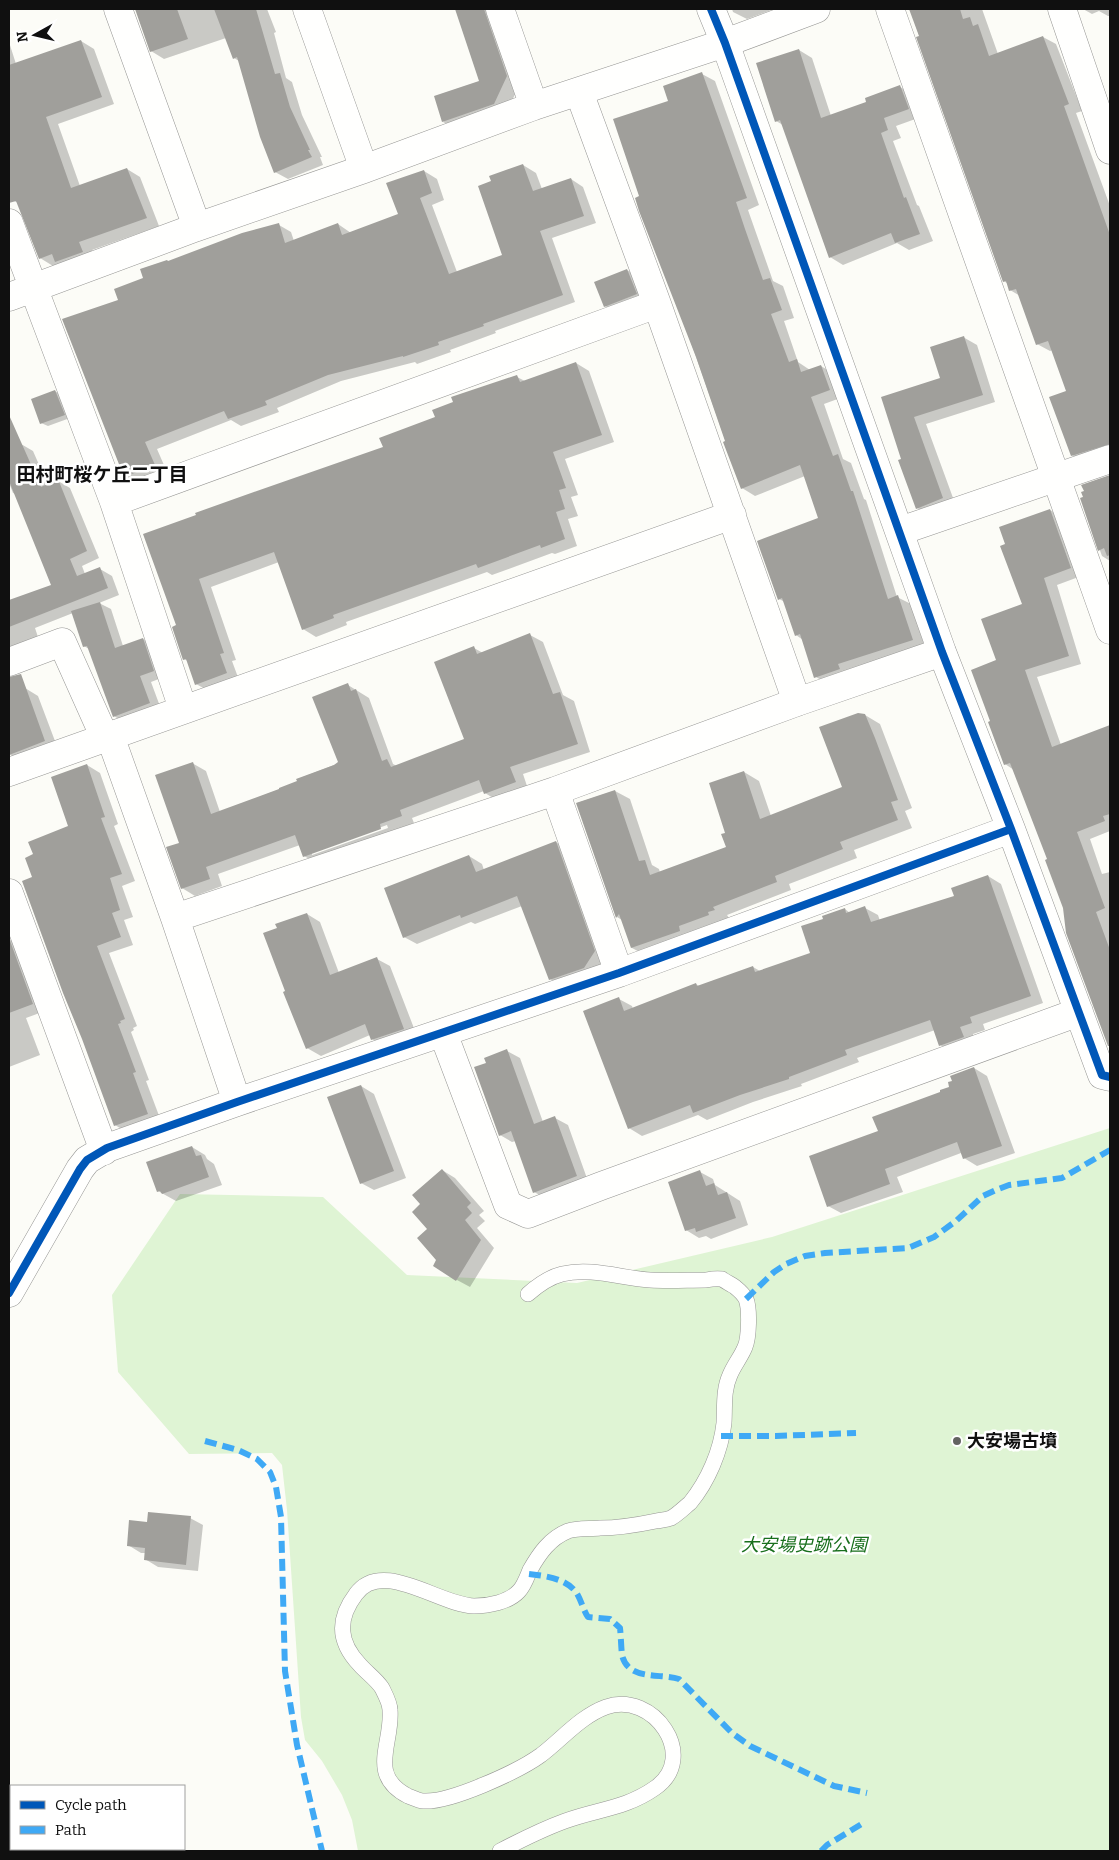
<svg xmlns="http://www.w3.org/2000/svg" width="1119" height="1860" viewBox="0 0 1119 1860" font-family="Bitter,'Noto Sans JP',serif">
	<rect width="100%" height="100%" fill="#fcfcf7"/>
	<path fill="#dff4d4" d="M1110,1128V1851H358L352,1820L342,1795L322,1761L305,1740L301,1717L287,1510L282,1465L272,1453L189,1454L118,1372L112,1295L180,1194L323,1197L407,1275L577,1283L772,1237Z"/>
	<path fill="#0003" fill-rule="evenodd" d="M136,9H267L276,32L274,33L286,78L292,82L302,115L322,157H320L323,165L288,179L275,172L239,61L234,58L226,38L164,59L151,51Z
		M457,9H494L520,84L507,111L457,129L443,122L480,82Z
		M732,9H774L747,19L733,12Z
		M910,9H982L998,54L1043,37L1056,44L1082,111L1076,113L1110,206V454L1085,463L1072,455L1067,392L1053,350L1050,351L1037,344L1020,296L1010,290L1008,284L1004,281Z
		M1083,9H1110V16H1108L1099,11L1092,14Z
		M81,41L94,49L114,104L58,124L80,186L127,169L140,177L159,226L92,250L95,259L60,263L53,266L40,258L19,203L14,201L9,186V42L16,64Z
		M799,50L812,58L831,116L868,103L900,87L913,94L921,117L896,126L901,138L893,141L917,205L919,206L933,241L909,250L897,243L843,265L830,257L783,125L776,121Z
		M702,74L715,81L759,205L748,210L773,281L783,286L794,318L784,321L798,362L810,370L821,366L834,374L843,397L824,404L843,459L851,463L864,499L866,500L897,597L911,604L925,647L828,684L816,677L803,640L796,635L785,602L779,599L820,518L805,476L755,496L742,488L640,197L670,101Z
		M523,165L536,173L542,189L571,179L583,187L596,223L552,238L575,302L495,331L496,333L450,350L451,352L417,364L415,362L341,381L277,408L279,412L241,426L231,420L157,449L167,472L137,484L125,476L119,301L145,279L169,262L279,225L291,232L294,241L338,224L351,233L399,215L424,171L437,179L444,200L432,205L457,272L503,256L493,181Z
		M627,270L634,274L642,298L611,310L605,306Z
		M963,337L977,345L995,402L926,424L956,506L931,515L917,508L883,398L942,379Z
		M576,363L589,371L614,442L565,459L578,495L571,497L578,516L568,519L577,546L555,554L552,553L492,575L487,572L346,622L347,625L316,637L303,629L279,562L211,587L236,660L232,661L239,680L209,691L196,684L188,661L184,659L177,626L145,535L385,448L437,418L517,377L525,381Z
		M55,391L61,395L70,418L48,426L41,423Z
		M21,444L33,451L48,485L58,481L70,488L99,558L82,566L85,574L100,569L112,576L119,595L99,603L111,609L123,646L143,639L154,645L164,677L151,682L161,709L125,723L114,716L89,649L84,646L73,613L35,628L40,643L9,648V601L52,586L16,494L13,493L9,483V449Z
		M1110,477V561L1102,556L1081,498L1084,497L1085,492L1083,486Z
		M1050,510L1063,517L1084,575L1057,585L1081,664L1037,677L1061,745L1110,727V831L1090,839L1102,874L1110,872V1049L1067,933L1064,908L1049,860L1014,770L1005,764L992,722L997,661L1023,604Z
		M530,635L543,642L563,695L574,701L590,752L523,774L528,789L498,801L485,793L484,791L412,818L414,823L317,863L304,856L300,845L218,874L222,886L195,896L182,888L181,843L192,763L206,771L220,812L299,782L298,779L339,763L348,685L369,698L393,764L397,766L465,740L474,648L483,653ZM387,825L388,828L312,855V852Z
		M25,688L38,696L58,749L22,762L9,754V694Z
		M865,715L880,724L912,808L905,811L912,828L854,850L857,858L789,884L791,890L727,915L729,918L647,956L632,948L622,920L617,917L577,803L615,791L630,799L652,865L659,869L660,873L728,848L727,833L744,772L759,781L771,816L844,788Z
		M87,765L100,773L118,824L114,826L135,881L122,886L133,917L124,920L133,945L109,953L137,1026L133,1028L134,1030L131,1032L149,1080L146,1081L161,1121L128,1133L115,1125L34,878V855L69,827Z
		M556,842L569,850L607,959L596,975L563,986L550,979L522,906L475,924L471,922L417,944L404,937L469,856L482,864L484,870Z
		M988,876L1001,884L1043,1003L983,1024L985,1030L973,1034L976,1045L954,1053L940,1045L935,1030L857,1058L859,1062L801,1084L802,1086L753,1102L707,1120L698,1115L642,1136L629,1128L619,999L632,1006L633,1009L696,984L699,986L753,967L760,971L811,954L825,920L845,909L850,913L865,908L878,915L880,921L955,897Z
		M307,914L320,922L339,973L377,959L390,966L417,1036L385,1047L372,1039L370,1035L321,1056L307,1048L287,992L279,929Z
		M9,939L21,946L45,1011L26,1018L40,1055L9,1067Z
		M507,1051L520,1058L543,1122L555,1118L568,1125L589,1184L547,1199L534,1192L516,1141L512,1142L500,1135L488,1063Z
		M974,1068L987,1076L1015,1153L977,1166L964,1158L961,1153L897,1177L903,1192L841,1213L828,1206L880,1132L951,1087Z
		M361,1086L374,1094L406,1178L374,1190L361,1183Z
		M192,1147L205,1155L207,1159L214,1164L222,1185L176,1201L158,1191Z
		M442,1170L455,1178L484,1211L479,1215L485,1221L477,1228L494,1248L470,1287L457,1280L438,1260L422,1204Z
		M700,1172L713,1179L715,1185L740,1201L748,1225L711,1239L706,1236L699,1238L686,1230Z
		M190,1518L203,1525L198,1571L158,1567L145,1559V1553H141L128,1545L148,1523Z"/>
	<path fill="#a09f9b" d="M135,9H177L188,39L150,52Z
		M214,9H256L275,74L280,73L290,107L310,150H308L312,157L274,173L260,137L237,57L233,59Z
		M455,9H484L507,76L494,104L442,122L434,96L479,81Z
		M909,9H960L963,19L970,17L973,26L978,24L989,56L1043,36L1069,104L1064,106L1110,235V444L1071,456L1049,397L1066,391L1048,341L1036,345L1016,289L1009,291L1006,281L1003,282L916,37L919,36Z
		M81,40L102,97L46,117L71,188L127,168L147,218L79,242L83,252L55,262L52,254L39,259L16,201L9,203V65Z
		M799,49L821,118L866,102L865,98L900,85L909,109L884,118L888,130L881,133L904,198L906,197L920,234L895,243L891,233L829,258L780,120L775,122L756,63Z
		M702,72L747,198L736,202L745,229L763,280L770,278L782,310L771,314L789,362L797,359L801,372L821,365L830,390L811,397L833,456L838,454L851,491H853L888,599L898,595L913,640L838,664L840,669L814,678L800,634L795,636L782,598L778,600L757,541L818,518L800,465L741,489L723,442L725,441L696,357L639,211L635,198L639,196L613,119L668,101L663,86Z
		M523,164L533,191L571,178L584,216L540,231L563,295L483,324L484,326L438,342L439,345L403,357V356L328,375L265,401L267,405L228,419L224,411L145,442L155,465L124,477L62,319L118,300L114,289L143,278L140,269L167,260L168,261L242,233L279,223L285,243L338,223L342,235L398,214L386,183L424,170L432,193L420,198L449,274L502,255L478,186L491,181L489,176Z
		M627,269L637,294L604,307L594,282Z
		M964,336L983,395L914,417L943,498L916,509L898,460L901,459L881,397L940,378L930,347Z
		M576,362L602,435L553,452L566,488L559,490L565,509L556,512L565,539L541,548L540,545L478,568L476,564L333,615L334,618L302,630L274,552L199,579L224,653L220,654L227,673L195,685L186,659L183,660L172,627L176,625L143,534L196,515L195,513L237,498L383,447L379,438L435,417L432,410L453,402L451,397L517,375L520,382Z
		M55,390L65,415L40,424L31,399Z
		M9,415L41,487L58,479L87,551L70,559L77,576L100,567L108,588L9,627V600L51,585L9,481Z
		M1110,475V555L1107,556L1104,548L1098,551L1080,498L1083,497L1081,492L1084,491L1081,485Z
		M1050,509L1071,568L1044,578L1069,656L1025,670L1052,747L1110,725V814L1103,816L1105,821L1077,832L1105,908L1096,912L1110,950V1046H1108L1066,933L1063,908L1045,860L1047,859L1010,763L1004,765L988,722L990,721L971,670L996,660L981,619L1022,604L1000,546L1005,544L999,527Z
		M100,602L115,648L143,638L154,671L140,676L150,703L113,717L87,646L83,647L71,611Z
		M530,633L553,694L560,692L578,744L510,767L516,782L484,794L479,780L400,810L402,816L380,824L381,829L303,857L295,835L206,867L210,879L181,889L166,847L179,843L155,775L193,762L211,814L279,789V788L297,781L296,779L334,765L338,762L312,697L348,683L351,691L356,689L382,761L387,759L391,767L464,739L434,662L474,646L477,654Z
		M21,674L45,741L9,755V677Z
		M858,713L865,714L875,738L898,800L891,802L898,820L840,842L843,849L775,876L777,882L713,907L715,910L708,912L709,915L679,926L680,931L631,948L619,914L616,918L576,803L615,790L639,861L645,860L650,875L726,847L721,834L725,833L709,783L744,771L760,819L842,787L819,727Z
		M87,764L105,817L101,818L122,874L110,878L120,910L112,913L121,937L97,946L125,1019L120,1021L121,1023L118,1024L136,1072L133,1073L148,1114L114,1126L82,1039L63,993L22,881L32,877L25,858L33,854L28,842L68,826L51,777Z
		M556,841L595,951L584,968L549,980L517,896L461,918L460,915L403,938L384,888L469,855L476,872Z
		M988,875L1031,996L970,1017L972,1023L960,1027L964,1037L939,1046L930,1020L845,1050L847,1055L789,1077V1079L740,1095L693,1113L690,1105L628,1129L583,1011L619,997L624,1011L696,983L697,986L753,966L755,972L810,953L801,926L823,919L822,916L845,908L846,913L865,906L871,922L954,896L951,888Z
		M307,913L330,975L377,957L404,1029L371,1040L365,1024L306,1049L283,992L285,991L263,933L277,928L275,924Z
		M9,938L33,1004L9,1013Z
		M507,1049L534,1124L555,1116L577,1176L533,1193L511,1131L499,1136L474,1067L486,1063L484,1058Z
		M974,1067L1002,1146L963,1159L957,1142L885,1169L890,1184L827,1207L809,1156L878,1131L872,1117L940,1092V1090L949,1087L948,1082L952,1081L950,1076Z
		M361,1085L394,1171L360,1184L327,1097Z
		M192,1146L196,1156L201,1155L209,1177L162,1194L160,1191L157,1192L146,1162Z
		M442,1169L471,1203L467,1207L472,1213L465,1220L481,1240L456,1281L433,1266L436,1260L417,1238L427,1229L412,1212L420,1204L412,1195Z
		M700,1170L706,1186L714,1183L718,1195L727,1192L736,1218L696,1232L695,1228L685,1231L668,1182Z
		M148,1512L191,1516L186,1565L144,1560L145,1548L127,1546L129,1520L147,1522Z"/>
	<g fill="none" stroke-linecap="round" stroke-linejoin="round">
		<defs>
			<path id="lane" d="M500,1851C521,1840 543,1829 565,1821C597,1809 625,1809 655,1788C700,1757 653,1690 606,1707C581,1716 562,1739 541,1755C519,1771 450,1803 423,1801C419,1801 411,1797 408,1796C367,1775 393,1743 390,1710C390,1703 385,1694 382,1688C376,1679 367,1673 360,1665C338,1642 337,1619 356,1594C382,1558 439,1605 474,1606C489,1606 509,1602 519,1591C524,1586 527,1577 530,1570C539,1554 550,1538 568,1531C577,1528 590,1529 600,1528C619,1528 637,1525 656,1521C661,1520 666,1520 671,1518C677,1515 685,1507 690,1503C708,1481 721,1451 724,1423C725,1407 723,1390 730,1375C734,1365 741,1357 745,1347C749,1338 750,1309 746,1299C744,1295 740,1291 735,1287C734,1286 723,1280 722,1279C716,1278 711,1279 706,1280C687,1280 668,1281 650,1280C621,1278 591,1267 562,1274C550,1277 537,1286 528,1294"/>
			<path id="street" d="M118,9L197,227
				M307,9L364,169
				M500,9L534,106
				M711,9L725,43L942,652L1011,829L1102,1075L1110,1077
				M890,9L1110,630
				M1062,9L1110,150
				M579,92L657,304L797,702
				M9,223L114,502L183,709
				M9,297L197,227L364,169L534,106L725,43L816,9
				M114,502L657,304
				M900,531L1110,459
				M9,662L62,642L105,738
				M110,736L175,918L237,1102
				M9,772L732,515
				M555,791L619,973
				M9,893L104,1151
				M175,918L555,791L797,702L942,652
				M443,1033L508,1205L528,1214L601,1186L1079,1012
				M9,1293L80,1169L87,1160L107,1148L237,1102L619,973L1011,829"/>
		</defs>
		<use href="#lane" stroke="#969694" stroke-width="16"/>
		<use href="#street" stroke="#969694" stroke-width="29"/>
		<use href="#lane" stroke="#fffffe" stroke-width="15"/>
		<use href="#street" stroke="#fffffe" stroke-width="28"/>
		<path stroke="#3fa9f5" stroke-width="6" stroke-dasharray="12 6" stroke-linecap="butt" d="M746,1299L774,1272L786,1264L805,1256L825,1253L908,1248L934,1237L956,1221L983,1196L996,1190L1009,1185L1062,1178L1110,1150
			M721,1436H776L856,1433
			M205,1441L238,1450L257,1459L270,1472L276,1487L281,1517L285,1671L297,1745L322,1851
			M529,1574C545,1576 565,1578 576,1592C581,1599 583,1610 588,1617L610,1619L620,1628C621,1637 621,1646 622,1655C628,1681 660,1673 679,1679L732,1733L750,1746L834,1786L867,1793
			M821,1851L827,1845L865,1822"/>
		<defs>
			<path id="cycleway" d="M711,9L725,43L942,652L1011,829L1102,1075L1110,1077
				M9,1293L80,1169L87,1160L107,1148L237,1102L619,973L1011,829"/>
		</defs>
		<use href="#cycleway" stroke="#fff" stroke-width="11"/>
		<use href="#cycleway" stroke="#0057b8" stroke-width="8"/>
	</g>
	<circle fill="#636361" stroke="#fff" stroke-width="2" cx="957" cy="1441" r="5"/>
	<g text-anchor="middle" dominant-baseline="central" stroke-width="5" stroke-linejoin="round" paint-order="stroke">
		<g font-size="18" font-weight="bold" fill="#101010" stroke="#fff" text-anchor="start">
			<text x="967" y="1441">大安場古墳</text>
		</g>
		<g font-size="18" font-style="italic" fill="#196f1d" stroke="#fff">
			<text x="804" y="1545">大安場史跡公園</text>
		</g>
		<g font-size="19" font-weight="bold" fill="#101010" stroke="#fff">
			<text x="102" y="474">田村町桜ケ丘二丁目</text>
		</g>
	</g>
	<rect width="1119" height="1860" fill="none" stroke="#101010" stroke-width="20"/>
	<rect x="10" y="1785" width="175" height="65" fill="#ffffff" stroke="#9f9f9f"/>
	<rect x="20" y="1801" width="25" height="8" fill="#0057b8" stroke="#9f9f9f"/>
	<text x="55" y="1810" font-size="15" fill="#101010">Cycle path</text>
	<rect x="20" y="1826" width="25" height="8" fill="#3fa9f5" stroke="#9f9f9f"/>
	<text x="55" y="1835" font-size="15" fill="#101010">Path</text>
	<g transform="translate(35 35) rotate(262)" stroke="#ffffff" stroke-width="4" paint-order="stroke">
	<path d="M0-4L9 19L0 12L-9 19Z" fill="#101010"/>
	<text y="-8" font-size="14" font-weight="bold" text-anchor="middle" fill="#101010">N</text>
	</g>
</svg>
